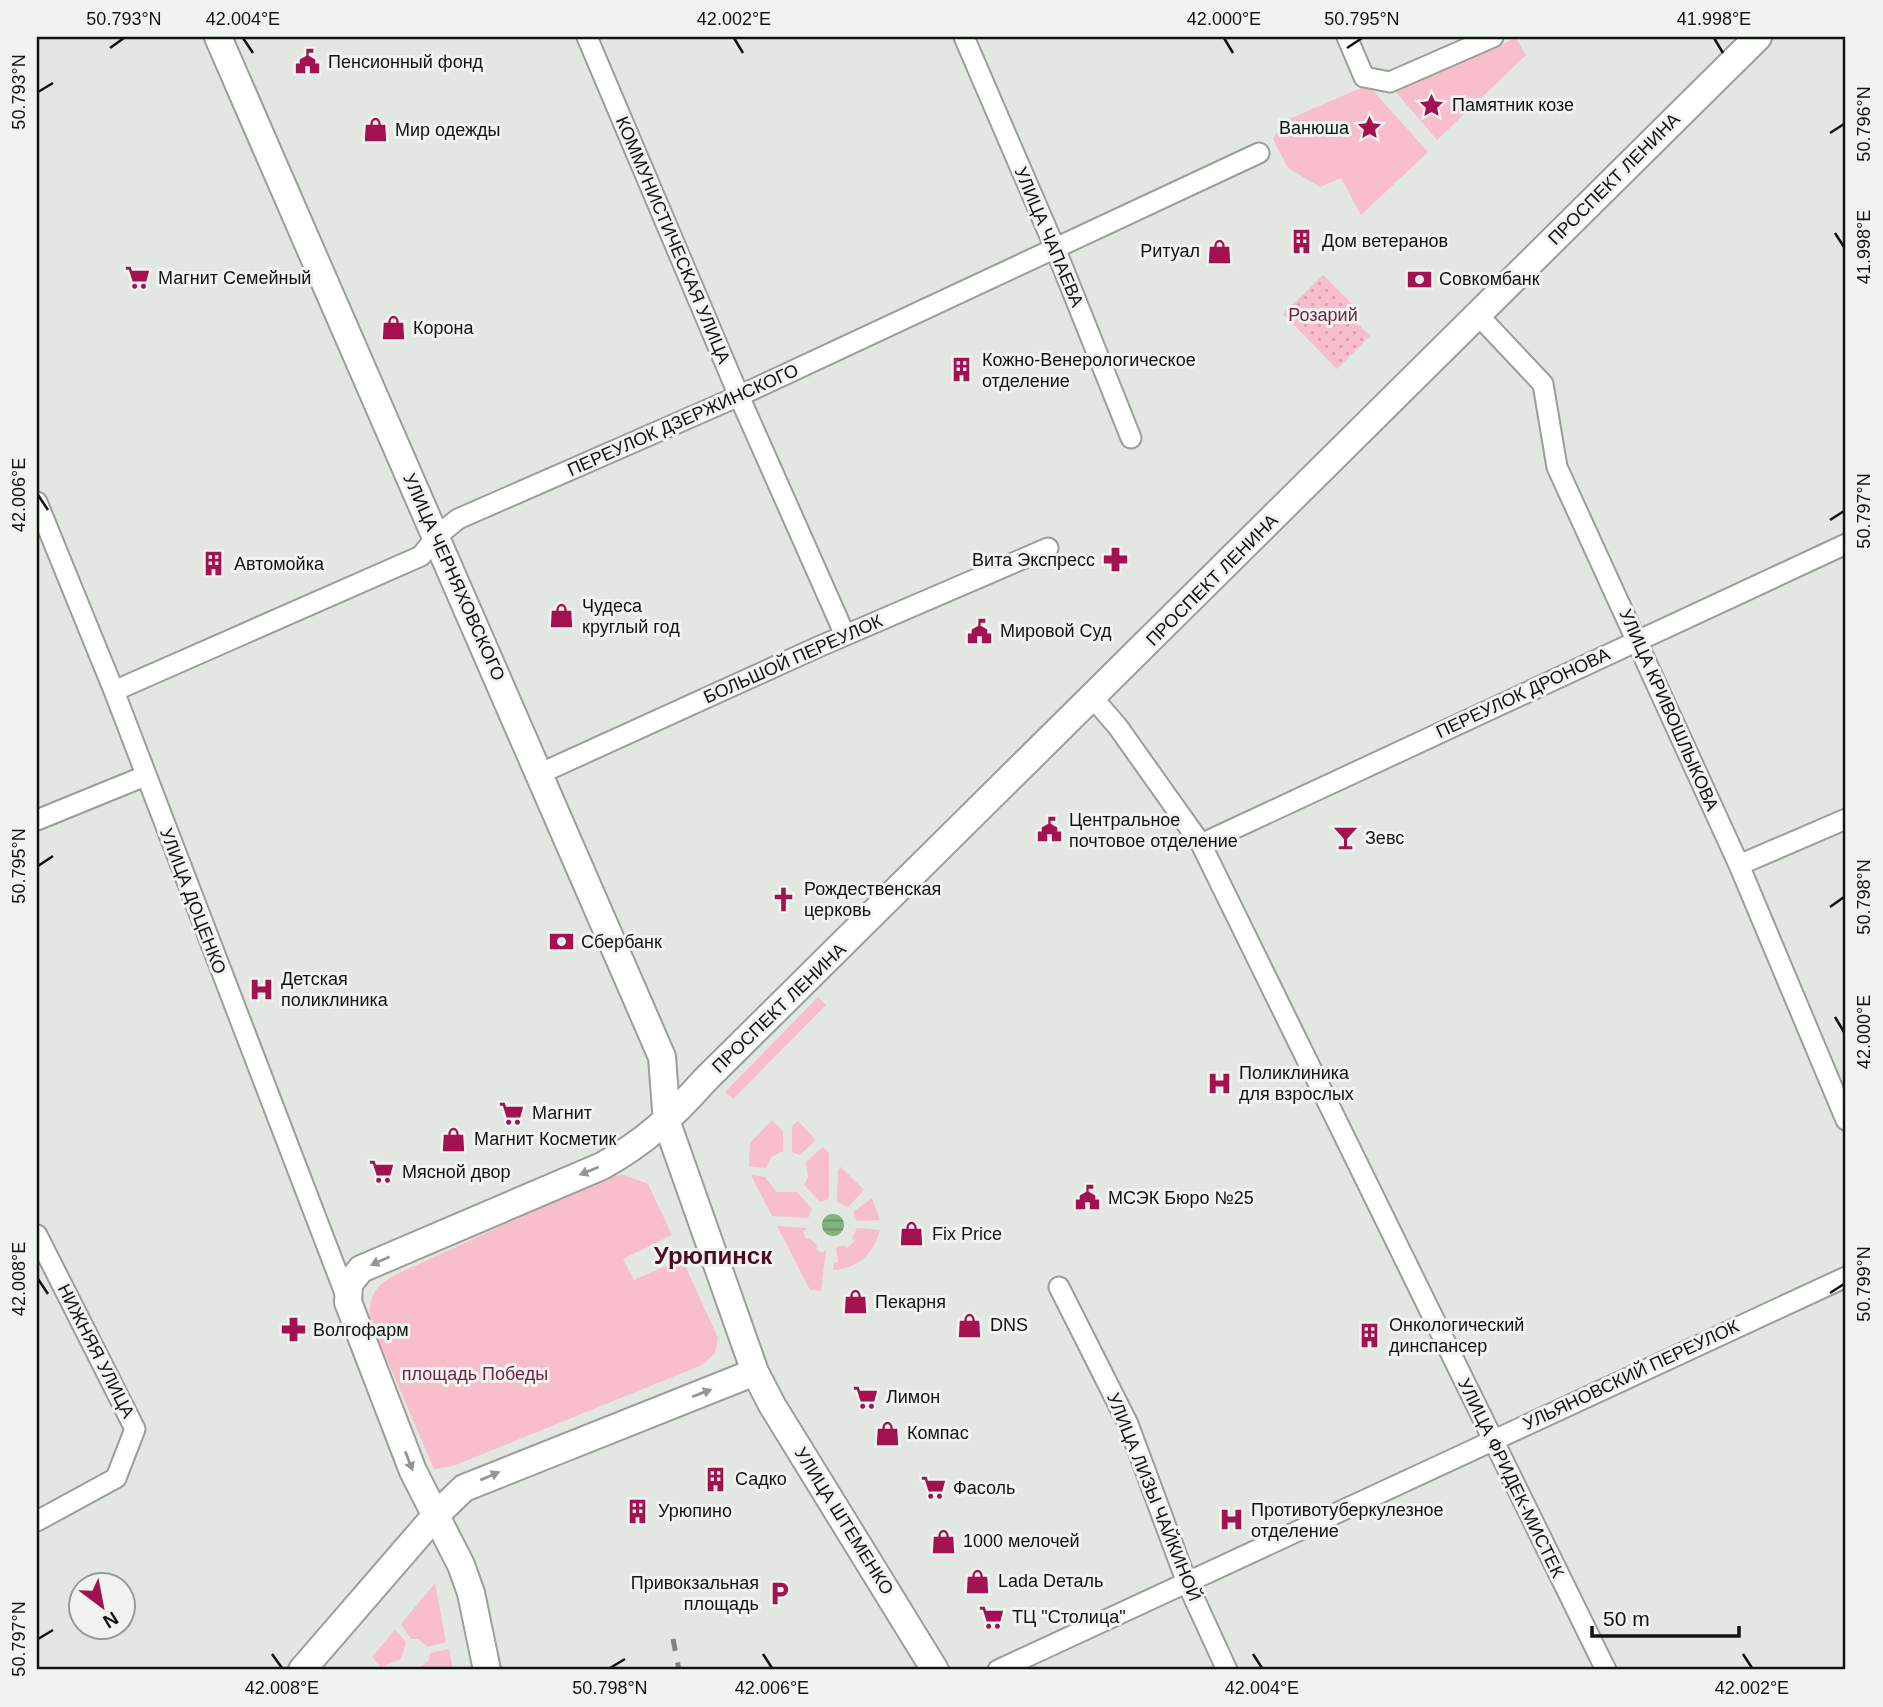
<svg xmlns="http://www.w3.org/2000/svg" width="1883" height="1707" viewBox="0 0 1883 1707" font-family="Helvetica,sans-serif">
	<defs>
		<pattern id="garden-dots" width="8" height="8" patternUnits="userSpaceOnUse" patternTransform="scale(1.75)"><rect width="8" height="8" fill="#f8becc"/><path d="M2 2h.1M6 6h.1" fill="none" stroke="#d4a2ae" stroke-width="1.8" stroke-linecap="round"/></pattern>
		<pattern id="water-rules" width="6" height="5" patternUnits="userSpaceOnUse" patternTransform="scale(1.75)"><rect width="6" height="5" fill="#81b47d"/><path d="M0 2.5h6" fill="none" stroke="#689165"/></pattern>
	</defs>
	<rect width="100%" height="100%" fill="#e2e7e1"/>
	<path fill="#f8becc" d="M1516,38L1526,55L1437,140L1396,92Z
		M1368,85L1428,152L1361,215L1341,178L1320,187L1288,168L1273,139L1282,122Z
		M818,997L826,1005L733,1099L725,1092Z
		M772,1120L783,1131V1151L771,1157L766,1168L749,1166L750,1143Z
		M798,1121L816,1140L800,1155L792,1152V1126Z
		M823,1147L829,1153V1199L820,1202L804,1185L808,1177L806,1162Z
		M841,1167L864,1190L848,1207L837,1202L838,1170Z
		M624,1175L648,1184L672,1235L623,1259L634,1280L682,1259L718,1338L715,1353L702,1365L453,1466L434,1469L370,1320C368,1297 375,1286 395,1275L610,1176Z
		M751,1175L765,1177L777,1192H797L812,1209L808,1218L772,1216Z
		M872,1198L880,1220L857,1221L853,1212Z
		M777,1226L807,1228L803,1232L806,1239L810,1238L817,1246L816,1249L822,1253L826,1250L821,1291L810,1290Z
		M857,1228L880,1230C874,1254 857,1269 833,1270L834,1263L838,1262L836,1248L845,1245L847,1248L855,1241L852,1238Z
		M435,1583L446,1642L428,1647L418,1639H411L401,1624Z
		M395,1630L406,1642L401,1659L381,1667L372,1657Z
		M449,1649L453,1670H418L429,1660L430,1653Z"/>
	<path fill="url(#garden-dots)" d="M1323,275L1360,312L1353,319L1370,336L1337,369L1283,314Z"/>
	<path fill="url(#water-rules)" d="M822 1225a11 11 0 1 1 22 0a11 11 0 1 1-22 0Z"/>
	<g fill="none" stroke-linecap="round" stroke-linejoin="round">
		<defs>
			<path id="street" d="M587,37L739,396L845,635
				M964,37L1055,248L1131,438
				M1347,37L1364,77L1390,82L1493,37
				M1478,315L1543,384L1557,467L1739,865L1846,1120
				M37,502L114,691L348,1301
				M114,691L421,556L437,536L458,519L739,396L1259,153
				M1093,698L1118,727L1201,844L1606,1670
				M539,774L818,647L1048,548
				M37,820L145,776
				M1201,844L1846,544
				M1739,865L1846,819
				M37,1235L135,1429L116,1478L37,1521
				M1059,1287L1128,1424L1187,1583L1227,1670
				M998,1670L1846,1277"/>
			<path id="secondary" d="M218,37L662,1057L667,1123L755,1372L772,1405L935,1670
				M302,1670L436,1515L464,1488L755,1372
				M487,1670L471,1593L461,1565L413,1471L348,1302L349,1284L361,1269L602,1166C645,1142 672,1117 705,1080L1758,37"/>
		</defs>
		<use href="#street" stroke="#9a9f9a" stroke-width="23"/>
		<use href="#secondary" stroke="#9a9f9a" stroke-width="30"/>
		<use href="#street" stroke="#fff" stroke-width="19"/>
		<use href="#secondary" stroke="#fff" stroke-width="26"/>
		<path stroke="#7e827e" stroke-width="5" stroke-dasharray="12 12" stroke-linecap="butt" d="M673,1639L679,1670"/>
	</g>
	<defs><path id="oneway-solid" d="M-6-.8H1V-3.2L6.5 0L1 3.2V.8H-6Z" transform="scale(1.75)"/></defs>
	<g fill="#949594">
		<use href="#oneway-solid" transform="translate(589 1171) rotate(158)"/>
		<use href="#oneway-solid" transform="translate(380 1261) rotate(156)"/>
		<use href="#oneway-solid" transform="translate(702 1393) rotate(-21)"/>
		<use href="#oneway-solid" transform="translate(409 1461) rotate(69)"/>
		<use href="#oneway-solid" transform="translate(490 1476) rotate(-23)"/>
	</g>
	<path fill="none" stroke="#121412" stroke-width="2.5" d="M243,38L253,53M734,38L743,53M1224,38L1233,53M1714,38L1723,53M110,48L124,38M1347,48L1362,38M38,92L53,83M1830,133L1844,124M1835,233L1844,247M38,495L48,510M1830,520L1844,511M38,866L53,856M1830,907L1844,897M1835,1017L1844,1032M38,1279L48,1294M1830,1293L1844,1284M38,1639L53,1630M272,1654L282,1668M763,1654L772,1668M1253,1654L1262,1668M1743,1654L1752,1668M610,1668L625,1659"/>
	<defs>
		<symbol id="civic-bare" viewBox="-9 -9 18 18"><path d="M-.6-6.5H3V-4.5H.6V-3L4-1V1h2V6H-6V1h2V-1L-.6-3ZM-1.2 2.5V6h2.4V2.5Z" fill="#a41150" stroke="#eff4ef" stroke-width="2.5" paint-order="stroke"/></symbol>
		<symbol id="sight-bare" viewBox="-9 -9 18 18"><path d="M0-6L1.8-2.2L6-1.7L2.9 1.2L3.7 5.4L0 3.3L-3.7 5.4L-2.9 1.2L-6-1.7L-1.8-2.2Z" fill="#a41150" stroke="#eff4ef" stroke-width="2.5" paint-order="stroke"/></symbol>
		<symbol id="shop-bare" viewBox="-9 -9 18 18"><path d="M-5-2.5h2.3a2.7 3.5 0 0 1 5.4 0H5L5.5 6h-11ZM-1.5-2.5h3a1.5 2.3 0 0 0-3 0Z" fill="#a41150" stroke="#eff4ef" stroke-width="2.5" paint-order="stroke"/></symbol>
		<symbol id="building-bare" viewBox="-9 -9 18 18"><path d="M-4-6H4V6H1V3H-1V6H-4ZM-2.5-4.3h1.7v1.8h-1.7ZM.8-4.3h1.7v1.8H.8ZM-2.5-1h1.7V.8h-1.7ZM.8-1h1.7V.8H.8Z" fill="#a41150" stroke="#eff4ef" stroke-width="2.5" paint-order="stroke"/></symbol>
		<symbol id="supermarket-bare" viewBox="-9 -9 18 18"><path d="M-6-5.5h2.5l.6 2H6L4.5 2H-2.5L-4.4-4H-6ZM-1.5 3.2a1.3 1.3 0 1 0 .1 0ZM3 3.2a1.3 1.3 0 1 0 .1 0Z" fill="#a41150" stroke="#eff4ef" stroke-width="2.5" paint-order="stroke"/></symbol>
		<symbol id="bank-bare" viewBox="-9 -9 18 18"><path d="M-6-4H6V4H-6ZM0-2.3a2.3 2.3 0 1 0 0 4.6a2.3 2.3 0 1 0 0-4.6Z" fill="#a41150" stroke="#eff4ef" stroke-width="2.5" paint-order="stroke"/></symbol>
		<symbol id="pharmacy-bare" viewBox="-9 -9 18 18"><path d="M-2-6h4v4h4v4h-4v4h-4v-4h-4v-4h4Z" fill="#a41150" stroke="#eff4ef" stroke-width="2.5" paint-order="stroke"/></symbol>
		<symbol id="bar-bare" viewBox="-9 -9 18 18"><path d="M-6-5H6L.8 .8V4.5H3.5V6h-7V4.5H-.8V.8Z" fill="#a41150" stroke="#eff4ef" stroke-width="2.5" paint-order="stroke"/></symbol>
		<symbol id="church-bare" viewBox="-9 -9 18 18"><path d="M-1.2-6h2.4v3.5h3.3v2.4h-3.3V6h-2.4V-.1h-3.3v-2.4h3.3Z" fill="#a41150" stroke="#eff4ef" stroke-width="2.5" paint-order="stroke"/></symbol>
		<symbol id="hospital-bare" viewBox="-9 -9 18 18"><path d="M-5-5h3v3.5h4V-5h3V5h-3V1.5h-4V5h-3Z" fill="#a41150" stroke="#eff4ef" stroke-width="2.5" paint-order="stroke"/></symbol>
		<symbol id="parking-bare" viewBox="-9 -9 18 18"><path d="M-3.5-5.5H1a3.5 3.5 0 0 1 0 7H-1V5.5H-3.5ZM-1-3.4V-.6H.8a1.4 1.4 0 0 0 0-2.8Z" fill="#a41150" stroke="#eff4ef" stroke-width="2.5" paint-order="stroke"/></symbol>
	</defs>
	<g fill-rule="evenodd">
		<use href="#civic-bare" x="290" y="44" width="35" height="35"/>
		<use href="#sight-bare" x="1414" y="88" width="35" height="35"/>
		<use href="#sight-bare" x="1352" y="110" width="35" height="35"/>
		<use href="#shop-bare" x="358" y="112" width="35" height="35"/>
		<use href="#building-bare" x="1284" y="224" width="35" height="35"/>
		<use href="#shop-bare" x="1202" y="234" width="35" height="35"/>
		<use href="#supermarket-bare" x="120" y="260" width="35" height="35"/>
		<use href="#bank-bare" x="1402" y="262" width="35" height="35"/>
		<use href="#shop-bare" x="376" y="310" width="35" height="35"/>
		<use href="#building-bare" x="944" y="352" width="35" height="35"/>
		<use href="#pharmacy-bare" x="1098" y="542" width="35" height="35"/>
		<use href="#building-bare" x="196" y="546" width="35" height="35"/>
		<use href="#shop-bare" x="544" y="598" width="35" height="35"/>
		<use href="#civic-bare" x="962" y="614" width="35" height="35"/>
		<use href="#civic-bare" x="1032" y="812" width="35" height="35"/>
		<use href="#bar-bare" x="1328" y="820" width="35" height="35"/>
		<use href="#church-bare" x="766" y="882" width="35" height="35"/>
		<use href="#bank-bare" x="544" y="924" width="35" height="35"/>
		<use href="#hospital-bare" x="244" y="972" width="35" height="35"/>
		<use href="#hospital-bare" x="1202" y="1066" width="35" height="35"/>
		<use href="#supermarket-bare" x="494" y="1096" width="35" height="35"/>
		<use href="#shop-bare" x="436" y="1122" width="35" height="35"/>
		<use href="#supermarket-bare" x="364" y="1154" width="35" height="35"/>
		<use href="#civic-bare" x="1070" y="1180" width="35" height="35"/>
		<use href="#shop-bare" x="894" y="1216" width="35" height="35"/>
		<use href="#shop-bare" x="838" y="1284" width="35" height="35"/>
		<use href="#shop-bare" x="952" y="1308" width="35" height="35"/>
		<use href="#pharmacy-bare" x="276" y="1312" width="35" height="35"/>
		<use href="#building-bare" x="1352" y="1318" width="35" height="35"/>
		<use href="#supermarket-bare" x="848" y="1380" width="35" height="35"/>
		<use href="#shop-bare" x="870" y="1416" width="35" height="35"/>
		<use href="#building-bare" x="698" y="1462" width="35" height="35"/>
		<use href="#supermarket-bare" x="916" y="1470" width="35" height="35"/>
		<use href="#building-bare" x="620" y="1494" width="35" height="35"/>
		<use href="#hospital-bare" x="1214" y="1502" width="35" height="35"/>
		<use href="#shop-bare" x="926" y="1524" width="35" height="35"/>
		<use href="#shop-bare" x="960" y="1564" width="35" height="35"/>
		<use href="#parking-bare" x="762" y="1576" width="35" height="35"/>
		<use href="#supermarket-bare" x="974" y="1600" width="35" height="35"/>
	</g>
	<g text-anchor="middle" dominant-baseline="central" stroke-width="6" stroke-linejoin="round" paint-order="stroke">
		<g font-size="18" fill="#121412" stroke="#eff4ef" text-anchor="start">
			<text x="328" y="62">Пенсионный фонд</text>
			<text x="1452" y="105">Памятник козе</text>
			<text x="1349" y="128" text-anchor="end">Ванюша</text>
			<text x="395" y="130">Мир одежды</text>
			<text x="1322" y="241">Дом ветеранов</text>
			<text x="1200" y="251" text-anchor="end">Ритуал</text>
			<text x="158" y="278">Магнит Семейный</text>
			<text x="1439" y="279">Совкомбанк</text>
			<text x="413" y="328">Корона</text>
			<text x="982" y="360">Кожно-Венерологическое<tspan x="982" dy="21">отделение</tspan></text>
			<text x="1095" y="560" text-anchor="end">Вита Экспресс</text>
			<text x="234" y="564">Автомойка</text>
			<text x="582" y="606">Чудеса<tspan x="582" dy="21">круглый год</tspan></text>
			<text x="1000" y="631">Мировой Суд</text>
			<text x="1069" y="820">Центральное<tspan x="1069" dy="21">почтовое отделение</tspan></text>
			<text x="1365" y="838">Зевс</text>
			<text x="804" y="889">Рождественская<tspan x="804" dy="21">церковь</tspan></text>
			<text x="581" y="942">Сбербанк</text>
			<text x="281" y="979">Детская<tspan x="281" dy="21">поликлиника</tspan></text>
			<text x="1239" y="1073">Поликлиника<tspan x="1239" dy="21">для взрослых</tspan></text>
			<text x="532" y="1113">Магнит</text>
			<text x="474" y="1139">Магнит Косметик</text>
			<text x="402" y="1172">Мясной двор</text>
			<text x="1108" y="1198">МСЭК Бюро №25</text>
			<text x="932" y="1234">Fix Price</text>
			<text x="875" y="1302">Пекарня</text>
			<text x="990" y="1325">DNS</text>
			<text x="1389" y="1325">Онкологический<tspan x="1389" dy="21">динспансер</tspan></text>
			<text x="313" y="1330">Волгофарм</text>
			<text x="886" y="1397">Лимон</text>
			<text x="907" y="1433">Компас</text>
			<text x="735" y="1479">Садко</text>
			<text x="953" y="1488">Фасоль</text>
			<text x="1251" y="1510">Противотуберкулезное<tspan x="1251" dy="21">отделение</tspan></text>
			<text x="658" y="1511">Урюпино</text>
			<text x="963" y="1541">1000 мелочей</text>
			<text x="998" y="1581">Lada Dеталь</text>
			<text x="759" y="1583" text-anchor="end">Привокзальная<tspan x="759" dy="21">площадь</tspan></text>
			<text x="1012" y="1617">ТЦ "Столица"</text>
		</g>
		<g font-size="18" fill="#121412" stroke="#eff4ef">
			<text transform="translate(1614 179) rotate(-45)">ПРОСПЕКТ ЛЕНИНА</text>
			<text transform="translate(1049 237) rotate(67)">УЛИЦА ЧАПАЕВА</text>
			<text transform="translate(673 240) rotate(67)">КОММУНИСТИЧЕСКАЯ УЛИЦА</text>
			<text transform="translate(683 420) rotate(-24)">ПЕРЕУЛОК ДЗЕРЖИНСКОГО</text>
			<text transform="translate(454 577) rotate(66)">УЛИЦА ЧЕРНЯХОВСКОГО</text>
			<text transform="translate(1212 580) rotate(-45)">ПРОСПЕКТ ЛЕНИНА</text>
			<text transform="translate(793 659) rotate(-24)">БОЛЬШОЙ ПЕРЕУЛОК</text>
			<text transform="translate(1523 693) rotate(-25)">ПЕРЕУЛОК ДРОНОВА</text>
			<text transform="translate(1669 710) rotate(66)">УЛИЦА КРИВОШЛЫКОВА</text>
			<text transform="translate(193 901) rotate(69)">УЛИЦА ДОЦЕНКО</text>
			<text transform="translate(779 1008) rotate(-44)">ПРОСПЕКТ ЛЕНИНА</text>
			<text transform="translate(96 1351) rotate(63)">НИЖНЯЯ УЛИЦА</text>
			<text transform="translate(1631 1375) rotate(-25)">УЛЬЯНОВСКИЙ ПЕРЕУЛОК</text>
			<text transform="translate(1511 1478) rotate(64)">УЛИЦА ФРИДЕК-МИСТЕК</text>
			<text transform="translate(1154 1497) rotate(68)">УЛИЦА ЛИЗЫ ЧАЙКИНОЙ</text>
			<text transform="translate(844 1521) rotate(58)">УЛИЦА ШТЕМЕНКО</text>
		</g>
		<g font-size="18" fill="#781f3f" stroke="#eff4ef">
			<text x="1323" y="315">Розарий</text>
			<text x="475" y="1374">площадь Победы</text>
		</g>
		<g font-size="24" font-weight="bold" fill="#4f0b25" stroke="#eff4ef">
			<text x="713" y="1255">Урюпинск</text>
		</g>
	</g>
	<rect width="1883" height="1707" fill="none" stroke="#eff4ef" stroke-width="77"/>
	<g transform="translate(102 1606) rotate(148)"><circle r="33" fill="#eff4ef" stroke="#979a97" stroke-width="2"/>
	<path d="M0-5L12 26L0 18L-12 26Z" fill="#a41150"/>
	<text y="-10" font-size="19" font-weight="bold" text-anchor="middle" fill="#121412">N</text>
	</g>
	<path d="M1592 1626v10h147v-10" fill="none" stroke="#121412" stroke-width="3.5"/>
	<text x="1603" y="1626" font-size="21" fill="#121412" stroke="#eff4ef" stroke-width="5" paint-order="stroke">50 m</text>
	<rect x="38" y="38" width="1806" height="1630" fill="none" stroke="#121412" stroke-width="2.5"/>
	<g font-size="18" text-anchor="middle" fill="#121412">
		<text x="124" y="25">50.793°N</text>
		<text x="243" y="25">42.004°E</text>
		<text x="734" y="25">42.002°E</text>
		<text x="1224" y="25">42.000°E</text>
		<text x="1362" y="25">50.795°N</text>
		<text x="1714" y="25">41.998°E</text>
		<text transform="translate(19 92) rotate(-90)" y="6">50.793°N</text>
		<text transform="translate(1864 124) rotate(-90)" y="6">50.796°N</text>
		<text transform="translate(1864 247) rotate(-90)" y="6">41.998°E</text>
		<text transform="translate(19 495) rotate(-90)" y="6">42.006°E</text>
		<text transform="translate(1864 511) rotate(-90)" y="6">50.797°N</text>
		<text transform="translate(19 866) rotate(-90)" y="6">50.795°N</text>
		<text transform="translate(1864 897) rotate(-90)" y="6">50.798°N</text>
		<text transform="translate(1864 1032) rotate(-90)" y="6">42.000°E</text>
		<text transform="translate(19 1279) rotate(-90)" y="6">42.008°E</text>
		<text transform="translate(1864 1284) rotate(-90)" y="6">50.799°N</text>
		<text transform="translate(19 1639) rotate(-90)" y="6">50.797°N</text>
		<text x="282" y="1694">42.008°E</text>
		<text x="610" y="1694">50.798°N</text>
		<text x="772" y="1694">42.006°E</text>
		<text x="1262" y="1694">42.004°E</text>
		<text x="1752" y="1694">42.002°E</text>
	</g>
</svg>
